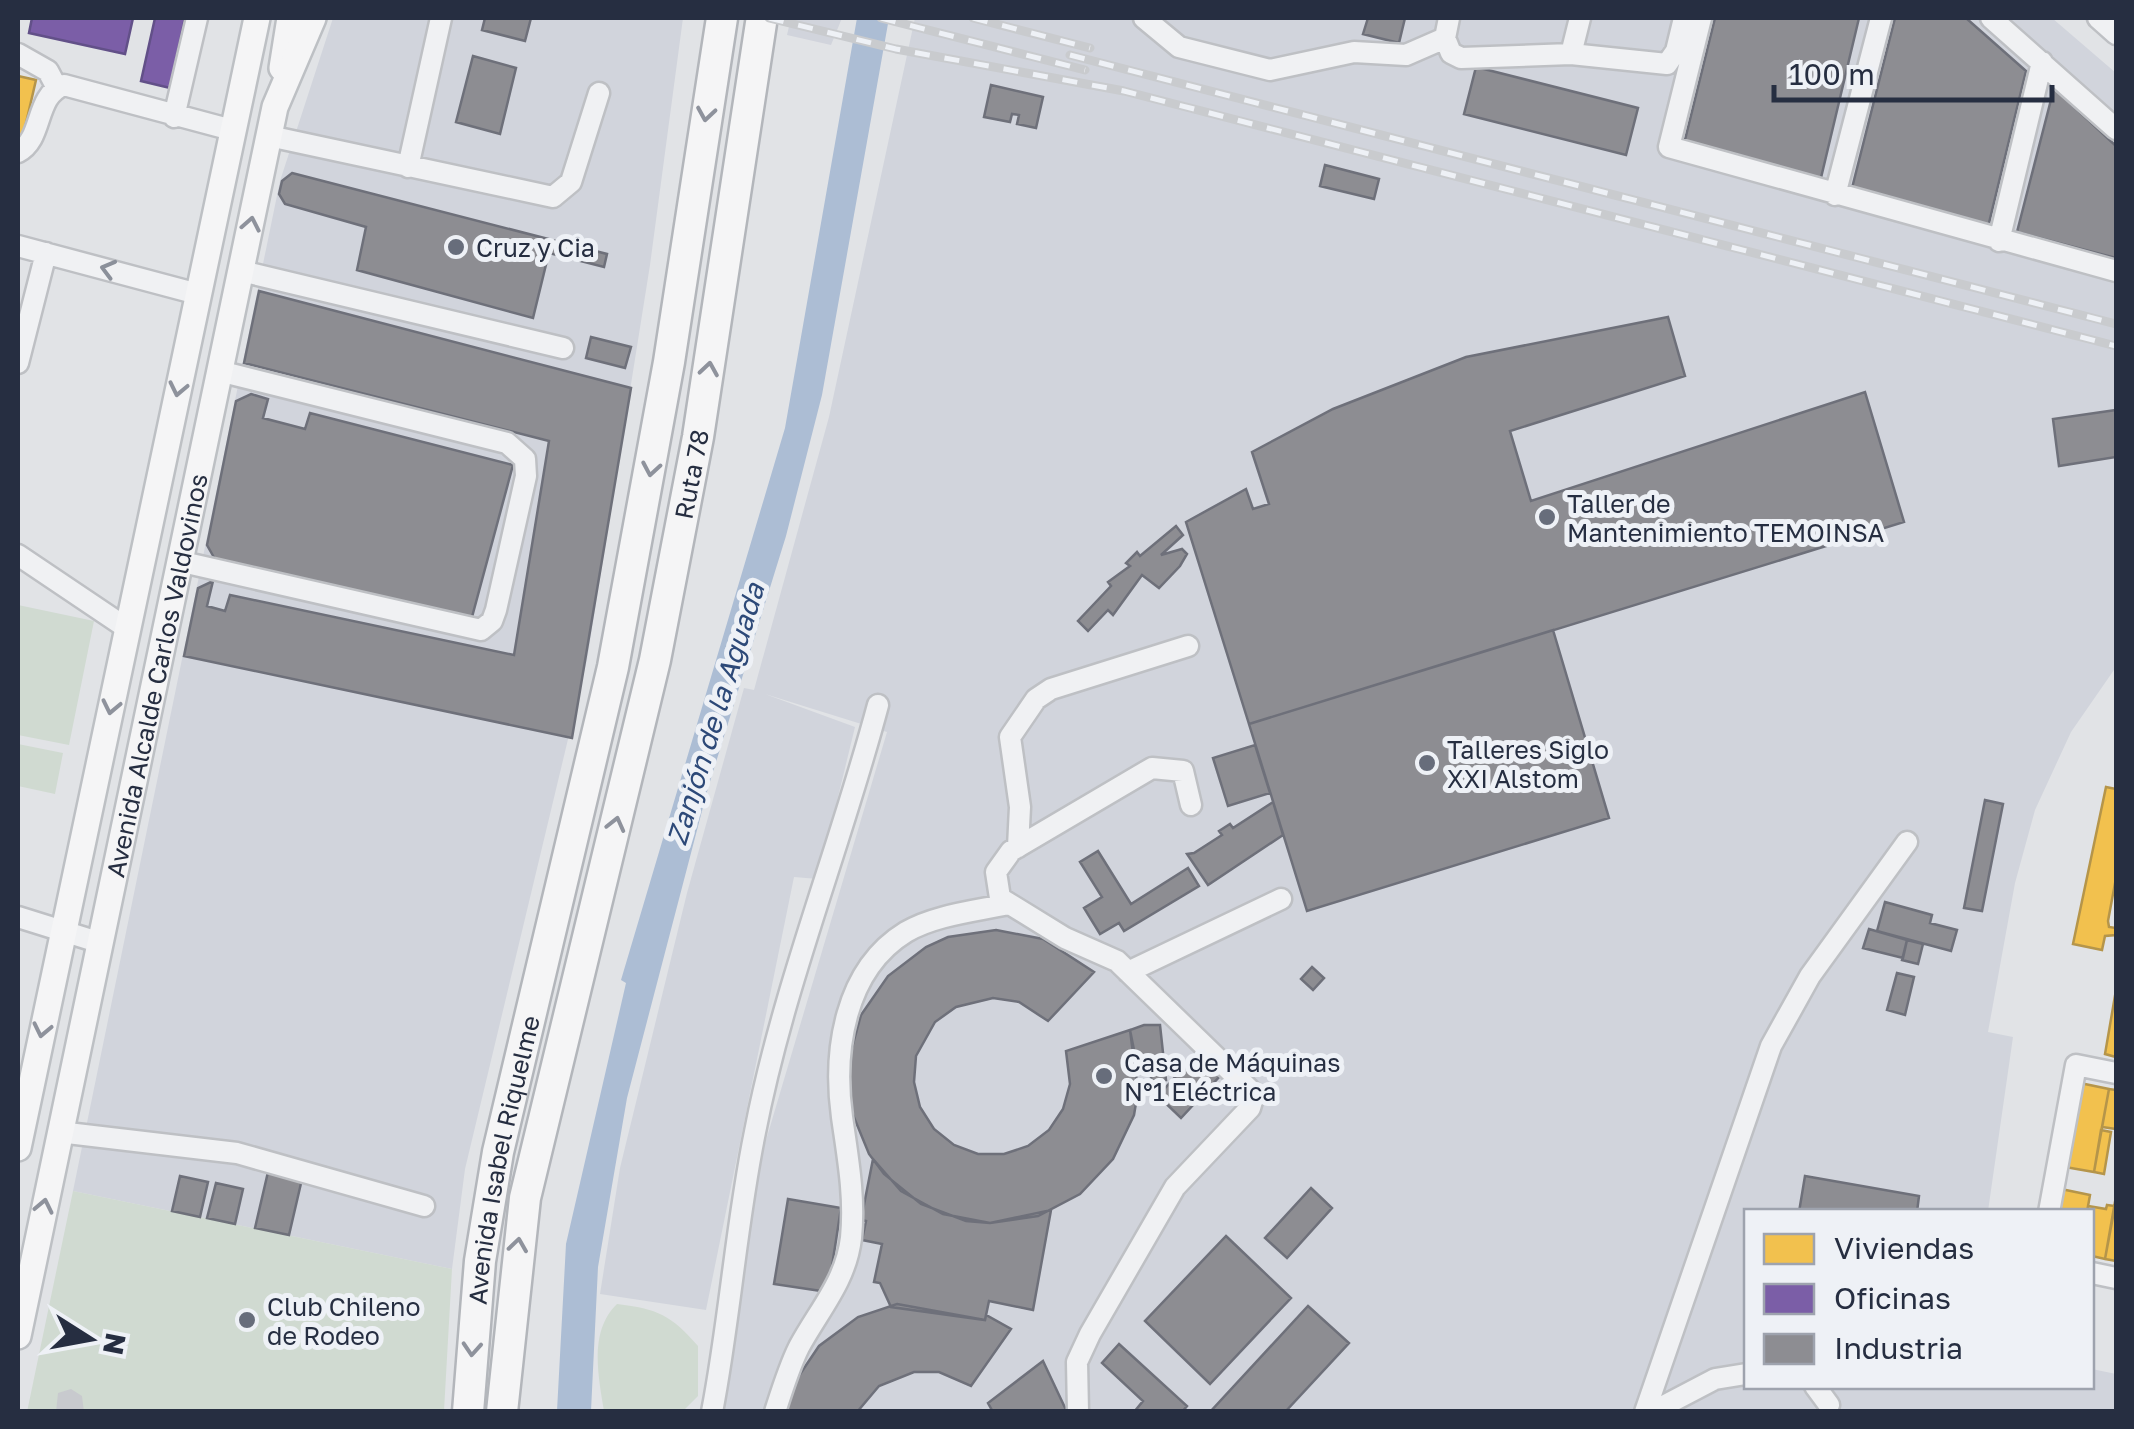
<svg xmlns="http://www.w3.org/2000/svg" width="2134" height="1429" viewBox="0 0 2134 1429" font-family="'Golos Text',sans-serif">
	<rect width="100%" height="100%" fill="#e1e3e6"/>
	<path fill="#d1d4dc" d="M333,18H683L650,265L587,660L465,1169L452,1269L73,1191L280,181Z
		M791,18H842L831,45L787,35Z
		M915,18H2052L2116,73V667L2071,732L2035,810L2015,883L1988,1032L2013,1037L1988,1211L1746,1212V1386H2092V1369L2116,1374V1411H718L764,1147L887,732L765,694L855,727L818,879L794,877L706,1310L600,1294L620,1168L687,893L744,688L754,690L829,417Z"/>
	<path fill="#d0dad1" d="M18,605L94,621L69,745L18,735Z
		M18,744L63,753L55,794L18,786Z
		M73,1191L452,1269L444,1411L27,1412Z
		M617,1304C658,1309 671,1315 698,1346V1396L683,1411H604C598,1375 589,1331 617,1304Z"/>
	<path fill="#acbdd4" d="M857,18H889L822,395L786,536L708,788L627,1098L598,1267L591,1411H557L566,1244L626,983L621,980L785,428Z"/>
	<path fill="#f2c14e" stroke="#b5954a" stroke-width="2.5" d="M18,76L36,80L23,136L18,134Z
		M2106,787L2116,789V878L2108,921L2109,927L2116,928V935L2105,936L2102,950L2073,944Z
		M2116,990V1057L2105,1054Z
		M2080,1083L2109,1089L2094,1172L2065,1167Z
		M2109,1089L2116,1090V1129L2102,1127Z
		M2101,1130L2111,1132L2104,1174L2094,1172Z
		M2061,1189L2090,1195L2087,1212H2057Z
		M2116,1196V1261L2105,1259Z
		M2107,1205L2115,1206L2105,1259L2092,1256V1212H2087L2088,1206L2106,1209Z"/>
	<path fill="#7b5ea7" stroke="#625088" stroke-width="2.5" d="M32,18H133L125,54L29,33Z
		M155,18H185L170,88L141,81Z"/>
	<path fill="#8d8d92" stroke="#6e707a" stroke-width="2.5" d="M485,18H531L525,41L482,30Z
		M1368,18H1405L1399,43L1363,34Z
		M1715,18H1859L1820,182L1683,148Z
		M1895,18H1966L2026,71L1988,227L1851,192Z
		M473,56L516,68L500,134L456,122Z
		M1476,67L1638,108L1626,155L1464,114Z
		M991,85L1043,97L1036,128L1017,124L1019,115L1012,114L1010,122L984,117Z
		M2054,88L2116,146V258L2017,232Z
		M1325,165L1379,179L1374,199L1320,186Z
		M292,173L552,240L533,318L357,270L366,227L285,204L279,194L282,181Z
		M552,240L607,254L604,267L549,253Z
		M259,291L631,388L572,738L184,656L198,588L213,581L207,606L225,611L230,595L514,655L549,441L244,363Z
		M1668,317L1685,376L1510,431L1531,501L1865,392L1904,522L1249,724L1186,522L1246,489L1253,509L1269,504L1252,452L1333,409L1466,357Z
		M591,337L631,347L625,368L586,358Z
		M251,394L268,399L263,418L305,429L310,413L513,465L472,617L216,561L207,545L236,401Z
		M2116,410V457L2059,466L2053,419Z
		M1176,526L1183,535L1161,555L1182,549L1187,554L1180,566L1159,588L1142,575L1113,615L1108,610L1088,631L1078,621L1111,586L1108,582L1130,566L1126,563L1137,552L1140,556Z
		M1553,630L1609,818L1307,911L1249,724Z
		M1255,745L1270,793L1228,806L1213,758Z
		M1985,800L2003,804L1982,911L1964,908Z
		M1273,802L1283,835L1208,885L1187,854L1194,853L1222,835L1219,831L1230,824L1233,828Z
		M1098,851L1131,904L1188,868L1199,886L1124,931L1119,923L1100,934L1084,908L1102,897L1080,862Z
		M1885,902L1932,915L1930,923L1957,930L1951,951L1877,931Z
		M1869,929L1907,940L1903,958L1863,948Z
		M996,930L1043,939L1094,972L1048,1021L1019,1002L993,998L956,1007L935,1022L916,1056L914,1082L920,1107L934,1129L954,1145L978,1154H1004L1028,1146L1049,1130L1063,1109L1070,1084L1066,1051L1130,1030L1138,1091L1134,1115L1113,1159L1080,1194L1038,1216L990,1223L966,1221L921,1204L884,1174L869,1154L851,1110L848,1062L861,1015L888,976L926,947L948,937Z
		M1907,940L1923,944L1918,964L1902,960Z
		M1312,967L1324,978L1313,990L1301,979Z
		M1897,973L1914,977L1905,1015L1887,1010Z
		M1144,1025H1160L1166,1080L1151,1081V1067L1138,1070L1130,1030Z
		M1196,1054L1220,1076L1181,1118L1158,1096Z
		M873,1159L901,1191L943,1214L990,1223L1051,1210L1033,1310L989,1301L985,1320L891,1307L880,1283L874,1282L882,1244L862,1240L866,1221L861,1220Z
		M268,1172L302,1179L289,1235L255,1228Z
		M180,1176L208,1182L200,1217L172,1211Z
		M1805,1176L1919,1196L1917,1212H1799Z
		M216,1183L243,1189L235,1224L207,1218Z
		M1311,1188L1332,1208L1287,1258L1265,1238Z
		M788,1199L841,1208L828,1292L774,1284Z
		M1226,1236L1291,1298L1210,1384L1145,1321Z
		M897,1304L985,1320L986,1315L1011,1329L971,1386L939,1372H914L879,1386L857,1412H783L792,1386L819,1346L858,1317Z
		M1308,1306L1349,1343L1285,1412H1210Z
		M1119,1344L1187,1406L1182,1412H1134L1143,1401L1102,1363Z
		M1043,1361L1067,1412H993L988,1403Z"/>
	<path fill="#c8cace" d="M71,1389L82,1396L84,1412H56L58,1393Z"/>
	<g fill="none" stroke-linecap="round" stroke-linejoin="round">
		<defs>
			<path id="minor" d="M1144,18L1179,47L1270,70L1354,52L1406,55L1445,38L1449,18
				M1701,18L1669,147L2116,271
				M1991,18L2116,129
				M2098,18L2116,34
				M1445,38L1451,53L1461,58L1571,54L1667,64L1676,51L1684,18
				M18,54L48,71L57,88
				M1571,54L1580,18
				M174,117L197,18
				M269,136L553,197L571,182L599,93
				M18,152C44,139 34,96 64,85L232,130
				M408,167L441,18
				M1835,195L1881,18
				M1999,241L2042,62
				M18,246L198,294
				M241,271L563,348
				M18,363L46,253
				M18,555L128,629
				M178,561L481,630L492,621L496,610L526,476L525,459L507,443L219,371
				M1018,847L1020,807L1010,737L1036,699L1051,689L1188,646
				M18,917L98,942
				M1128,972L1281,899
				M59,1132L237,1153L424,1206
				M2049,1212L2076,1065L2116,1073
				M2092,1273L2116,1278
				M1815,1386L1829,1405
				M712,1412C730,1319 736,1224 755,1132C783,987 840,848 878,705
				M775,1412C782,1390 789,1367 799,1347C819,1310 846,1281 851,1238C855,1196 848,1159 842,1117C833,1052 844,970 906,932C935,915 976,911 1008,904
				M1078,1412L1077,1362L1090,1334L1175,1187L1250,1108L1254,1094L1117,961L1065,938L1000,898L996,872L1011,851L1152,768L1183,771L1191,805
				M1645,1412L1771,1046L1810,976L1907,842
				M1652,1412L1715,1379L1746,1374"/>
			<g id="major">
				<path d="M282,68L290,18"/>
				<path d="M18,1148L257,18"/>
				<path id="s1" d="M18,1336L275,107L313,18"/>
			</g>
			<g id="highway">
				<path id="s2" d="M468,1412L480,1261L498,1152L613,667L669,362L722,18"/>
				<path id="s3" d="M502,1412L525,1198L655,660L698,437L761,23"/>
			</g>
		</defs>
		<use href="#minor" stroke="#bec0c4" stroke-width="25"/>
		<use href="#major" stroke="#bdc0c4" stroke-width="30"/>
		<use href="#highway" stroke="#b3b6bb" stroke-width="35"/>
		<use href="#minor" stroke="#f0f1f3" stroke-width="20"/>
		<use href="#major" stroke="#f5f5f6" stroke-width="25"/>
		<use href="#highway" stroke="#f5f5f6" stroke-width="30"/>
		<defs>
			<path id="rail" d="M769,18L896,49L1124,91L2116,346
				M881,18L1085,70
				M973,18L1090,48
				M1070,55L2116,324"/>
		</defs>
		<use href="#rail" stroke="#c9cbce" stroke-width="9"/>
		<use href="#rail" stroke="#eef1f6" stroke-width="5" stroke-dasharray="15" stroke-linecap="butt"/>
	</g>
	<defs><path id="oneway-chevron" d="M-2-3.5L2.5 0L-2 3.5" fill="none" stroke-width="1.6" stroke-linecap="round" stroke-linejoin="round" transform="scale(2.5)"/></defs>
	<g stroke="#8e929c">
		<use href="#oneway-chevron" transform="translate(706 114) rotate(99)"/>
		<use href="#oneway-chevron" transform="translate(251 224) rotate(-79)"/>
		<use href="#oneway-chevron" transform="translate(709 369) rotate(-81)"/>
		<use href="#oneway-chevron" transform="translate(178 389) rotate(102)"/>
		<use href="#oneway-chevron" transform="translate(651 469) rotate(100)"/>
		<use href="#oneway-chevron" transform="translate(111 707) rotate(102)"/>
		<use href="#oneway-chevron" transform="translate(616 824) rotate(-76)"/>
		<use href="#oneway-chevron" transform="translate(42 1030) rotate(102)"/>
		<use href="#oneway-chevron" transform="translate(44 1206) rotate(-78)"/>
		<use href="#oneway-chevron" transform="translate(518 1245) rotate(-82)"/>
		<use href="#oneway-chevron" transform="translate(472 1349) rotate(94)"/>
	</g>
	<use stroke="#8b909a" href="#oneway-chevron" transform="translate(108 269) rotate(-165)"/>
	<g fill="#676d7b" stroke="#eef1f6" stroke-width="4">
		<circle cx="456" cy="247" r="10"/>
		<circle cx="1547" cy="517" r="10"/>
		<circle cx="1427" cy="763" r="10"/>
		<circle cx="1104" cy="1076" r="10"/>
		<circle cx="247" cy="1320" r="10"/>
	</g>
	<g text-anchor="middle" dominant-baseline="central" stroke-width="10" stroke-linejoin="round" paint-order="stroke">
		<g font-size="25" fill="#262e41" stroke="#eef1f6" text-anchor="start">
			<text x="476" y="247">Cruz y Cia</text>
			<text x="1567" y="503">Taller de<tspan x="1567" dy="29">Mantenimiento TEMOINSA</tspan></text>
			<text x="1447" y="749">Talleres Siglo<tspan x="1447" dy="29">XXI Alstom</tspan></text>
			<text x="1124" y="1062">Casa de Máquinas<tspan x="1124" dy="29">N°1 Eléctrica</tspan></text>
			<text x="267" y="1306">Club Chileno<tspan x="267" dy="29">de Rodeo</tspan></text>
		</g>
		<g font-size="25" fill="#262e41" stroke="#eef1f6">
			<text stroke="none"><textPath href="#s3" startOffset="958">Ruta 78</textPath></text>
			<text stroke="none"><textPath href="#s1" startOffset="675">Avenida Alcalde Carlos Valdovinos</textPath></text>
			<text stroke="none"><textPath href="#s2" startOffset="255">Avenida Isabel Riquelme</textPath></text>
		</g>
		<g font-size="28" font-style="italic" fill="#2d4978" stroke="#eef1f6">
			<text transform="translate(715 714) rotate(-73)">Zanjón de la Aguada</text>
		</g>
	</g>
	<rect width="2134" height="1429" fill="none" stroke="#262e41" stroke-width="40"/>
	<rect x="1744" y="1209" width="350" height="180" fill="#eef1f6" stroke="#9ea3ae" stroke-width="2.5"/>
	<rect x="1764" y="1234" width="50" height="30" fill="#f2c14e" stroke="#9ea3ae" stroke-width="2.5"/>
	<text x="1834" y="1259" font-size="30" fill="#262e41">Viviendas</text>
	<rect x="1764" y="1284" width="50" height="30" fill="#7b5ea7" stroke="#9ea3ae" stroke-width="2.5"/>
	<text x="1834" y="1309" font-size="30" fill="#262e41">Oficinas</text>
	<rect x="1764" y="1334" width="50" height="30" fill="#8d8d92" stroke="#9ea3ae" stroke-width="2.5"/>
	<text x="1834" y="1359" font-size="30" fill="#262e41">Industria</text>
	<g transform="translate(90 1339) rotate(101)" stroke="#eef1f6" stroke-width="8" paint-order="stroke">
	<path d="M0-8L18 38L0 25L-18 38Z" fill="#262e41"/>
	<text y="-15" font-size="28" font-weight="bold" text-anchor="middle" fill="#262e41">N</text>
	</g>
	<path d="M1774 85v15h278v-15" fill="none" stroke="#262e41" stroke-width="5"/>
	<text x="1789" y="85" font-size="30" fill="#262e41" stroke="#eef1f6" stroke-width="8" paint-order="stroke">100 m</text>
</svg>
